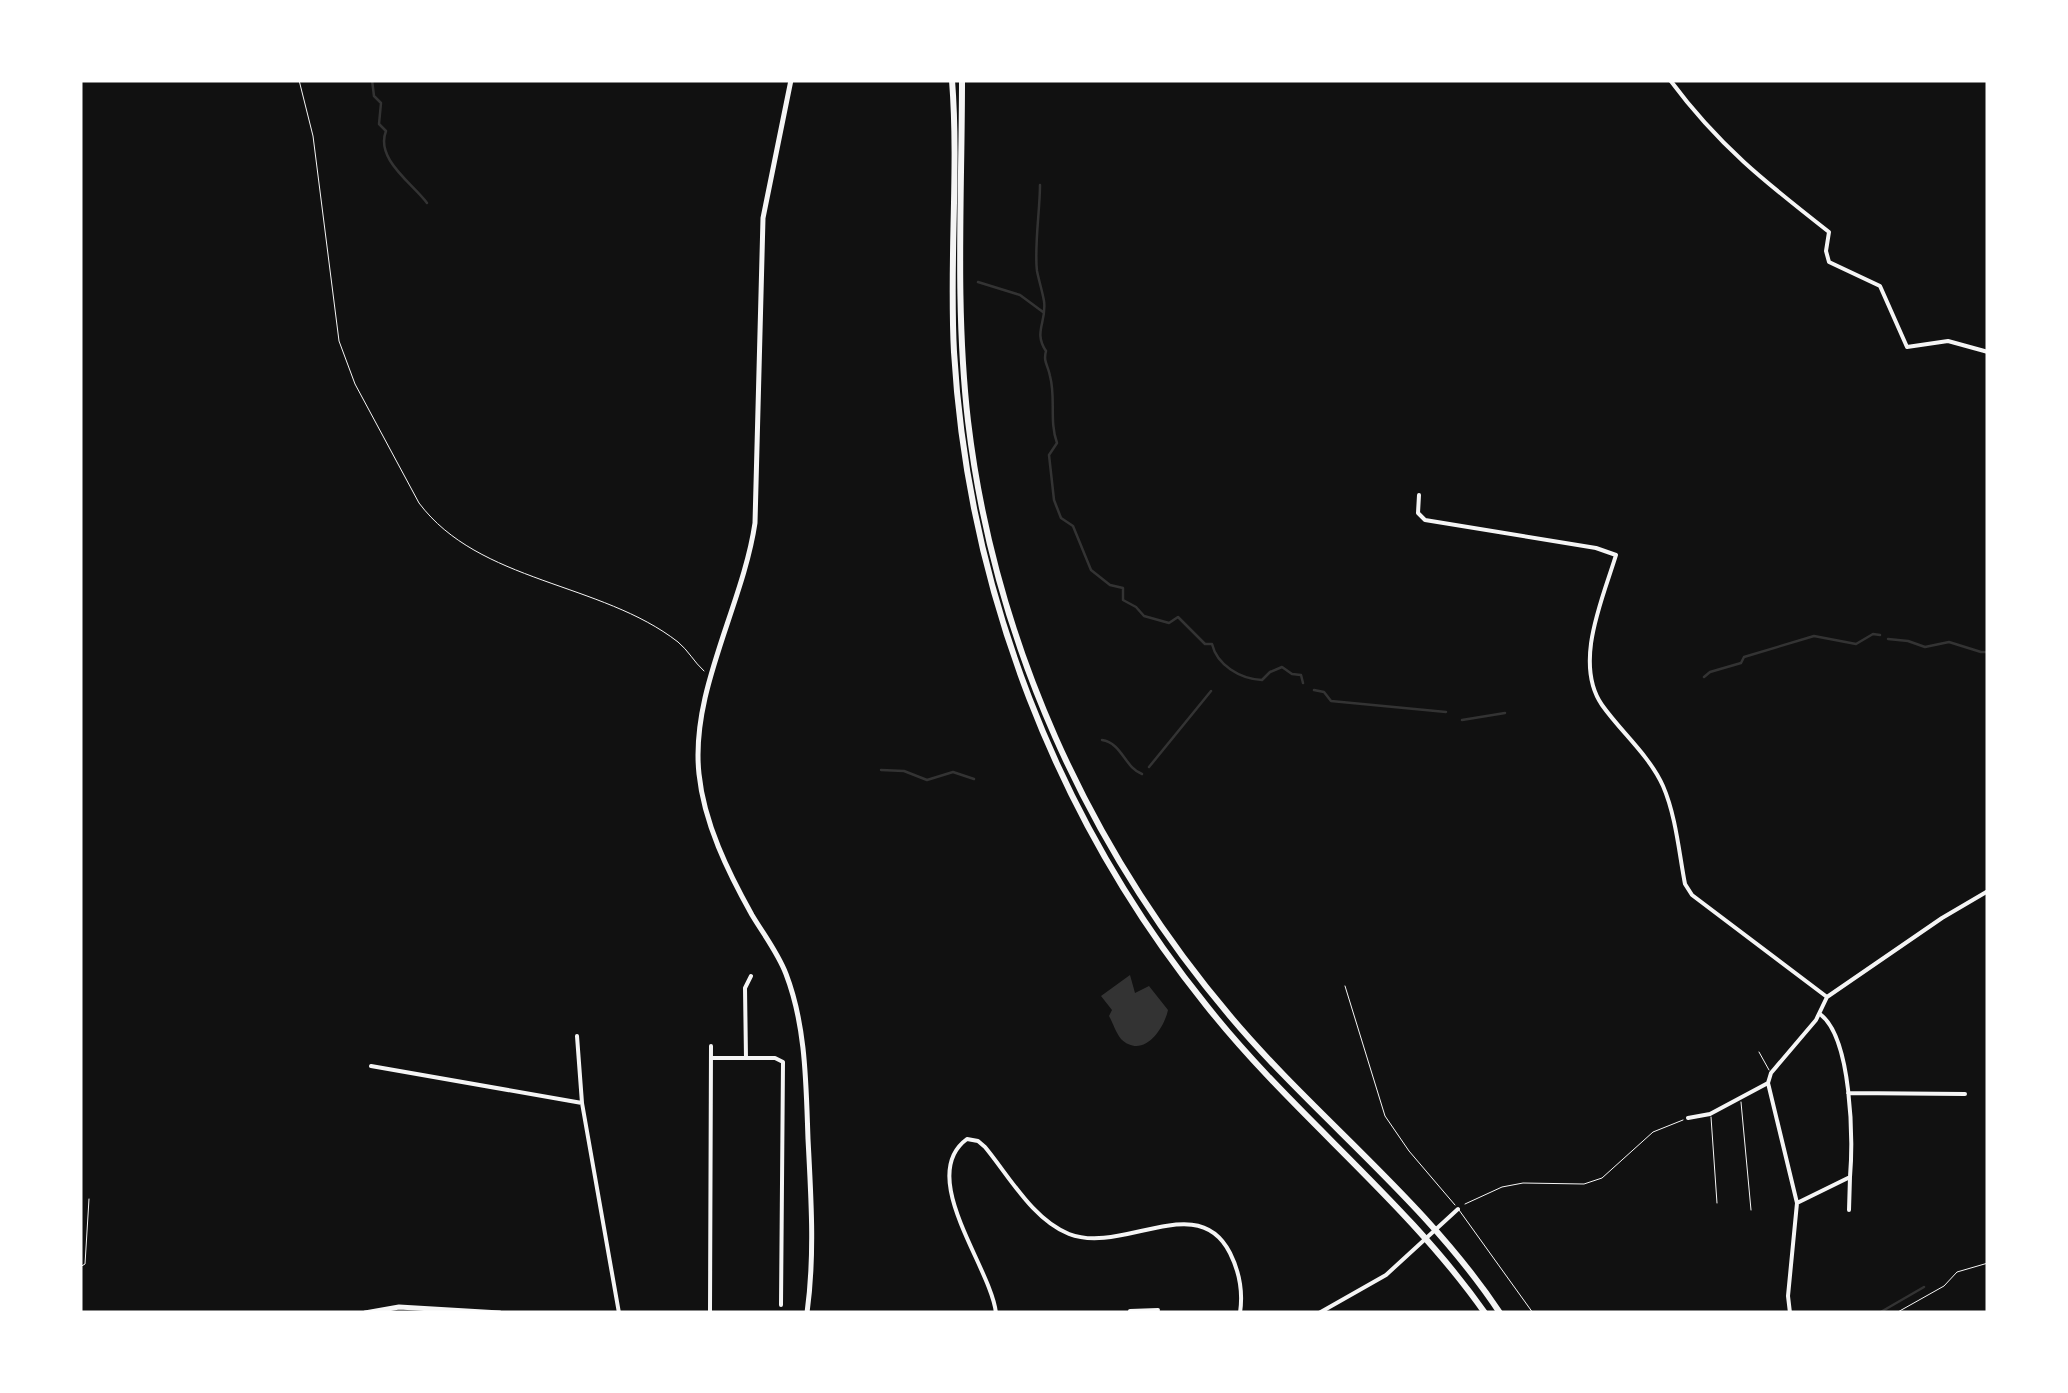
<svg xmlns="http://www.w3.org/2000/svg" width="2068" height="1393" viewBox="0 0 2068 1393" font-family="'Open Sans',sans-serif">
	<rect width="100%" height="100%" fill="#111"/>
	<path fill="#333" d="M1130,975L1135,993L1149,986L1168,1010C1164,1029 1143,1060 1121,1039C1116,1033 1113,1023 1109,1016L1112,1010L1101,996Z"/>
	<g fill="none" stroke-linecap="round" stroke-linejoin="round">
		<path stroke="#333" stroke-width="2.5" d="M372,80L374,96L381,103L379,124L386,131C375,159 412,183 427,203
			M1040,185C1040,210 1034,247 1037,271C1039,281 1042,290 1044,301C1047,322 1033,332 1046,351C1043,362 1048,365 1050,376C1056,398 1049,421 1057,443L1049,455L1054,500L1061,518L1073,526L1091,570L1110,585L1123,588V600L1136,607L1144,616L1169,623L1178,617L1205,644H1212C1217,665 1240,679 1262,680L1270,672L1282,667L1292,674L1301,675L1303,683
			M978,282L1020,295L1043,312
			M1888,639L1908,641L1925,647L1949,642L1981,652H1988
			M1704,677L1710,672L1741,663L1744,657L1814,636L1856,644L1873,634L1880,635
			M1314,690L1324,692L1331,701L1446,712
			M1462,720L1505,713
			M1102,740C1122,743 1125,768 1142,774
			M1149,767L1211,691
			M881,770L904,771L927,780L953,772L974,779
			M1879,1313L1924,1287"/>
		<path stroke="#f5f5f5" stroke-width="1" d="M299,80L313,136L339,341L355,384L419,503C479,583 601,582 678,642C688,650 694,662 704,671
			M1465,1204L1502,1187L1523,1183L1584,1184L1602,1178L1653,1132L1683,1120"/>
		<path stroke="#f5f5f5" stroke-width="1" d="M1345,986L1385,1116L1409,1151L1455,1205
			M1759,1052L1769,1070
			M1741,1102L1751,1210
			M1711,1117L1717,1203
			M1459,1210L1533,1313
			M80,1267L85,1264L89,1199
			M1896,1313L1944,1286L1957,1272L1988,1263"/>
		<path stroke="#f5f5f5" stroke-width="4" d="M1670,80C1719,146 1765,182 1829,232L1826,251L1829,262L1880,286L1907,347L1948,341L1988,352
			M1419,495L1418,513L1425,520L1596,548L1616,555C1603,598 1573,663 1602,705C1621,732 1649,755 1663,786C1676,816 1679,853 1685,884L1692,895L1827,997
			M577,1036L582,1103L619,1313
			M712,1058H746L745,988L751,976
			M746,1058H775L783,1062L781,1305
			M371,1066L582,1103
			M1768,1083L1797,1203L1788,1296L1790,1313
			M1848,1093L1965,1094
			M1688,1118L1710,1114L1768,1083L1771,1073L1816,1020L1827,997L1942,918L1988,891
			M1797,1203L1850,1177C1853,1139 1852,1038 1820,1014
			M1849,1210L1850,1177
			M1130,1311L1158,1310
			M710,1313L711,1046
			M996,1313C991,1267 916,1176 967,1139L978,1141L985,1147C1009,1176 1033,1220 1069,1234C1123,1255 1198,1189 1230,1253C1239,1271 1243,1293 1240,1313
			M1093,1313H1130
			M1319,1313L1386,1275L1458,1209"/>
		<path stroke="#f5f5f5" stroke-width="5" d="M791,80L763,218L755,523C743,605 690,691 699,774C704,823 728,872 752,915C764,935 778,953 786,974C806,1026 806,1084 808,1139C811,1197 815,1255 807,1313
			M365,1313L399,1307L500,1313"/>
		<path stroke="#f5f5f5" stroke-width="6" d="M952,80C959,170 949,261 954,352C968,590 1057,820 1206,1005C1292,1114 1405,1199 1485,1313
			M962,80C962,193 955,308 968,421C994,640 1088,848 1230,1016C1316,1118 1426,1201 1500,1313"/>
	</g>
	<rect width="2068" height="1393" fill="none" stroke="#ffffff" stroke-width="165"/>
</svg>
